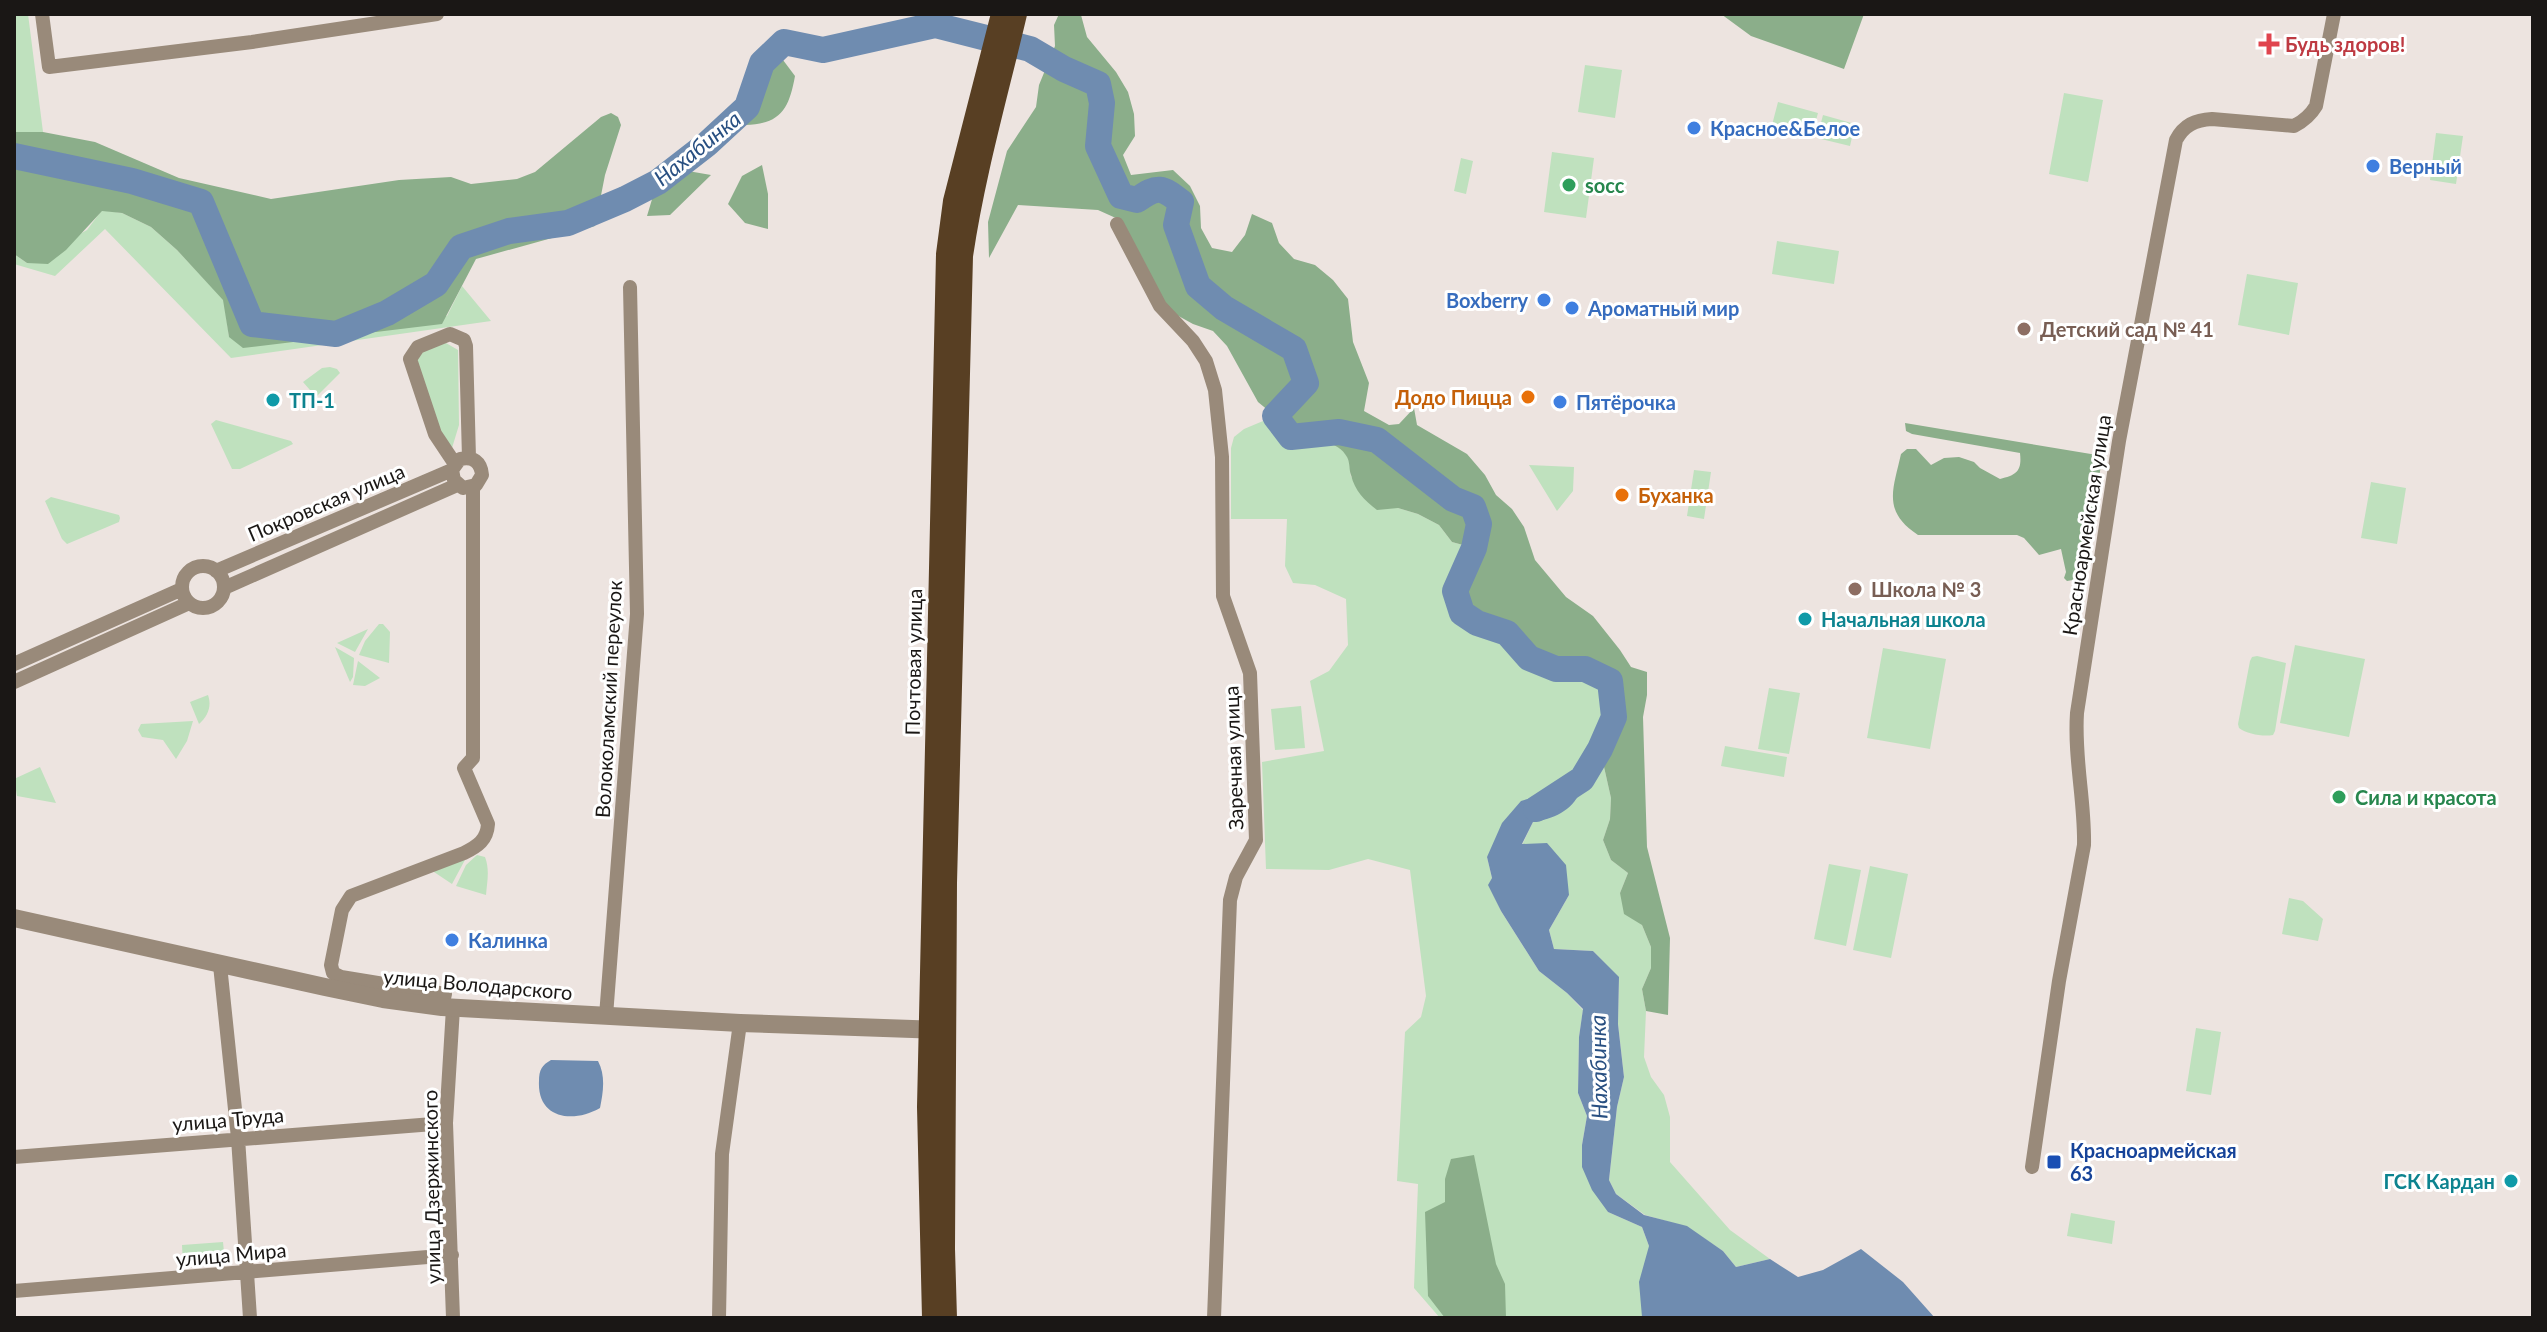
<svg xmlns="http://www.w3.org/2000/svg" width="2547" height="1332" viewBox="0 0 2547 1332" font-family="Lato,sans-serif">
	<rect width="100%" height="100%" fill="#ede4e0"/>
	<path fill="#bfe1be" d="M14,14H28L43,132H14Z
		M1585,65L1622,70L1615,118L1578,112Z
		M2064,93L2103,100L2088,182L2049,174Z
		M1778,102L1818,113L1812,135L1772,125Z
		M1823,115L1855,124L1850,146L1817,138Z
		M2436,133L2463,136L2456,184L2430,180Z
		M1552,152L1594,158L1586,218L1544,212Z
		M1461,158L1473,161L1466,194L1454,191Z
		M102,210L122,213L151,227L177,250L224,300L229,337L447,316L462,286L491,321L231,358L105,229L55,276L14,264V254L27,263L87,230Z
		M1777,241L1839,251L1834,284L1772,274Z
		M2247,274L2298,283L2289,335L2238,325Z
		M446,343L458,350L459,425L452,448L436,427L415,363L420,349Z
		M330,367L337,369L340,373L316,397L303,382L322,368Z
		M1275,416L1291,437C1308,436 1340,440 1348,458C1350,463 1350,471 1351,477L1398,508L1418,514L1439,525L1452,542L1474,548L1455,591L1477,623L1507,633L1529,658L1556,669H1585L1610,681L1614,717L1600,749L1611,798L1610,819L1603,840L1611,860L1628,873L1620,893L1642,925L1651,947V968L1642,989L1646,1011L1644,1057L1651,1077L1664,1095L1670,1117V1162L1730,1230L1770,1259L1736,1267L1723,1251L1687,1227L1645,1215L1616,1194L1609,1180L1617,1107L1624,1077L1618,1024L1619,978L1593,951L1554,949L1549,930L1569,895L1522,845L1533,822L1555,791L1487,857L1492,878L1489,885L1501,911L1539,971L1567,993L1583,1010L1579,1037L1578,1093L1587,1116L1582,1145L1608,1212L1642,1227L1649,1246L1643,1318H1440L1414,1288L1418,1184L1397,1181L1405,1032L1421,1017L1426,996L1410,870L1368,859L1329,870L1266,869L1262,762L1324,751L1310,681L1329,671L1348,645L1346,599L1315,585L1293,583L1285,566L1287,519H1231V448L1234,437L1244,429Z
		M216,420L291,441L293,444L240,469H232L211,424Z
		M1529,465L1574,467L1573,491L1557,511Z
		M1694,470L1711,472L1704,519L1687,516Z
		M2371,482L2406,488L2397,544L2361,538Z
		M51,497L119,515L120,518L119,522L67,544L62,539L45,501Z
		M379,624H383L390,632L389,663L359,655L365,641Z
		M368,629L355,652L337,643Z
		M2295,645L2365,659L2349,737L2280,723Z
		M335,647L354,658L353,677L350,682Z
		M1883,648L1946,659L1930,749L1867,738Z
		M2257,656L2286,663L2275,731L2273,735C2263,737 2247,734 2239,728L2238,724L2250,661L2252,657Z
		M358,661L380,678L365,686L353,685Z
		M1769,688L1800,693L1789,754L1758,749Z
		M208,695C212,706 208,716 199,724L190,702Z
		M1301,706L1305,748L1275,750L1271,709Z
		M193,721L187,741L176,759L163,740L142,737L138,730L141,724Z
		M1725,746L1787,757L1784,777L1721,766Z
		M40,767L56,803L17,796L14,779Z
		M477,855L485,857C490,870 487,882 486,895L456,886L466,865Z
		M466,858L452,884L431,870Z
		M1829,864L1861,870L1846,946L1814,939Z
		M1870,866L1908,874L1891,958L1853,950Z
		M2289,898L2303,901L2323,919L2318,941L2282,934Z
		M2196,1028L2221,1032L2211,1095L2186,1091Z
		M2071,1213L2115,1221L2112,1244L2067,1236Z
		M223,1242L225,1262L183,1265L182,1245Z"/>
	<path fill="#8bae8a" d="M1059,14L1081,15L1087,37L1116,72L1128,92L1134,114L1135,136L1123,155L1131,175L1173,170L1190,186L1200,206L1201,228L1212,248L1232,252L1245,235L1252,214L1272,223L1279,243L1294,259L1315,265L1333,280L1348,299L1353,342L1369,383L1364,411L1389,425L1399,424L1414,408L1417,425L1467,454L1485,475L1496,495L1512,509L1524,527L1535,560L1566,597L1593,616L1620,650L1631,667L1647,672V695L1643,717L1647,847L1670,938L1668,1015L1646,1011L1642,989L1651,968V947L1642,925L1624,914L1620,893L1628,873L1611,860L1603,840L1610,819L1611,798L1600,749L1614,717L1610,681L1585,669H1556L1529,658L1507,633L1477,623L1462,613L1455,591L1474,548L1452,542L1439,525L1418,514L1398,508L1377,510C1364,500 1355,491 1351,475C1349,470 1350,462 1347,457C1338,440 1307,436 1291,437L1275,416L1258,402L1227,346L1213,331L1193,324L1173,313L1158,299L1118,219L1098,210L1018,205L989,258L988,222L1007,151L1036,107L1039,85L1055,46L1054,25Z
		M1721,14H1864L1844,69L1751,36Z
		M783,60L795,76C789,109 781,124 745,125L739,114L744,95L762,63Z
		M611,113L618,117L621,125L605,175L595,226L476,259L442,324L243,348L229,337L223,300L177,250L151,227L122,213L102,211L66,250L48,264L27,263L14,254V132H43L95,142L179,178L271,199L399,180L451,177L471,184L517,179L535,172L601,117Z
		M762,165L768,194V229L745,223L728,204L742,176Z
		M688,171L711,175L670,215L647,216L653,196L672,186Z
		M1905,423L2103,456L2079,579L2067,581L2064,578L2066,572L2061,549L2039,555L2024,538L2017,535H1918C1882,511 1893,490 1901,454L1907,449H1916L1931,465L1944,458L1959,457L1974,462L1980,468L2000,479C2017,475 2022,471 2020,453L1912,434L1906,431Z
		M1474,1155L1496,1264L1505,1284L1506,1318H1445L1428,1296L1425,1212L1445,1202V1179L1451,1159Z"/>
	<path fill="#6f8cb0" d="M1555,791L1580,792C1572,811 1553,819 1533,822L1522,844L1547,843L1566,865L1569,895L1549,930L1554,949L1593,951L1619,977L1618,1024L1624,1077L1617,1107L1609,1180L1616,1194L1644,1215L1687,1226L1723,1251L1736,1267L1770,1259L1798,1277L1823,1270L1861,1249L1903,1282L1935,1318L1642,1317L1639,1282L1649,1246L1642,1227L1608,1212L1592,1190L1582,1167V1145L1587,1116L1578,1093L1579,1037L1583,1009L1567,993L1539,971L1501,911L1488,885L1492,878L1487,857L1502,823L1521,801Z
		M551,1060L598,1061C606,1076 603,1093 600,1108C572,1124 537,1118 539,1081C539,1070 542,1065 551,1060Z"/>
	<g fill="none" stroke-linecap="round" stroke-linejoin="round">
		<path stroke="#6f8cb0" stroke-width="26" d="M14,156L132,181L201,202L252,324L336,334L387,313L436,284L461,247L509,231L568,223L625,199L658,182L707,144L747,107L762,63L784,42L823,50L935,25L1030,49L1064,69L1098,84L1102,103L1098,146L1121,196L1137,200C1158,185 1162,187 1181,202L1176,225L1198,286L1224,308L1294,349L1306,383L1275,416L1291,437L1339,432L1377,440L1453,499L1473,507L1479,524L1474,548L1455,591L1462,613L1477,623L1507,633L1529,658L1556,669H1585L1610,681L1614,717L1600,749L1582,779L1536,809"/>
		<path stroke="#998a7a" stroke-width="14" d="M42,14L49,67L252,42L437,14
			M1117,224L1160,306L1193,341L1206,361L1215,390L1222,457L1223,596L1250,673L1256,840L1236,877L1230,900L1214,1318
			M455,464L435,434L410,359L418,347L450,334L464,340L466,346L469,458
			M182 587a21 21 0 1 1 42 0a21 21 0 1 1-42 0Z
			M216,571L452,470L460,459C473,456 481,462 482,475L476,485L463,488L454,480L452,470
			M224,588L457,485
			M14,664L182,589
			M14,682L189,603
			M220,965L238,1138L250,1318
			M442,1007L445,994L341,977L333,973L331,965L342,910L351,896L464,853C478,846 487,840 488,824L464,768L473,758V486
			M453,1008L446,1123L453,1318
			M606,1016L637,614L630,287
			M14,1157L446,1123
			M2032,1167L2059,981L2084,845C2085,801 2074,759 2077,713L2119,441L2176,140C2184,125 2195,120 2212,119L2294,126C2304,121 2310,116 2316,106L2334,14
			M14,1291L452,1255
			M719,1318L722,1154L740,1023"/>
		<path stroke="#998a7a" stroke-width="18" d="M14,918L325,987L383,999L442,1007L740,1023L941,1030"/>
		<path stroke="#583f23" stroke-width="20" d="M932,1318L927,1107L946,254L953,201L1001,14
			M947,1318L945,1249L947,883L963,256C975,174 998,95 1017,14"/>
	</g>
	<path fill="#e0444e" stroke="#fff" stroke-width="3" d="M2265 32h8v8h8v8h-8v8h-8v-8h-8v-8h8z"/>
	<g fill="#3f7fe0" stroke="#fff" stroke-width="3">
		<circle cx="1694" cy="128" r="8"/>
		<circle cx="2373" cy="166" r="8"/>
		<circle cx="1544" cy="300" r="8"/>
		<circle cx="1572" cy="308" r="8"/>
		<circle cx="1560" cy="402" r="8"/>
		<circle cx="452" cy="940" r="8"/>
	</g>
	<g fill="#2e9e5b" stroke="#fff" stroke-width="3">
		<circle cx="1569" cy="185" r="8"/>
		<circle cx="2339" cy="797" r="8"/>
	</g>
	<g fill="#8d6e63" stroke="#fff" stroke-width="3">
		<circle cx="2024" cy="329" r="8"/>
		<circle cx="1855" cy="589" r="8"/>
	</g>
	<g fill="#e8710a" stroke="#fff" stroke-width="3">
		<circle cx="1528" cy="397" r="8"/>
		<circle cx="1622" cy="495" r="8"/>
	</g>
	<g fill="#0f9aa8" stroke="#fff" stroke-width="3">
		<circle cx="273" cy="400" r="8"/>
		<circle cx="1805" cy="619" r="8"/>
		<circle cx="2511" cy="1181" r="8"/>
	</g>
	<rect fill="#1a4fb4" stroke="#fff" stroke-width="3" x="2046" y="1154" width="16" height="16" rx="4"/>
	<g text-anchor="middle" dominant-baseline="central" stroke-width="6" stroke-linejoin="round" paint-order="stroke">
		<g font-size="20" font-weight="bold" fill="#be3a42" stroke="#fff" text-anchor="start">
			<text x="2285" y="44">Будь здоров!</text>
		</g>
		<g font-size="20" font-weight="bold" fill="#366cbe" stroke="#fff" text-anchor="start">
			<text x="1710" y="128">Красное&amp;Белое</text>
			<text x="2389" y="166">Верный</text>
			<text x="1528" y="300" text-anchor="end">Boxberry</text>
			<text x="1588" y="308">Ароматный мир</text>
			<text x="1576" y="402">Пятёрочка</text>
			<text x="468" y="940">Калинка</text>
		</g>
		<g font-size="20" font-weight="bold" fill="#27864d" stroke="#fff" text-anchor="start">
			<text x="1585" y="185">socc</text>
			<text x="2355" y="797">Сила и красота</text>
		</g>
		<g font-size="20" font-weight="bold" fill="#785e54" stroke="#fff" text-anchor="start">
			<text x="2040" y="329">Детский сад № 41</text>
			<text x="1871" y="589">Школа № 3</text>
		</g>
		<g font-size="20" font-weight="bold" fill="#c56008" stroke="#fff" text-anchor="end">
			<text x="1512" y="397">Додо Пицца</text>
			<text x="1638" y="495" text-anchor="start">Буханка</text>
		</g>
		<g font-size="20" font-weight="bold" fill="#0d838f" stroke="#fff" text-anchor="start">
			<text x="289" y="400">ТП-1</text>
			<text x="1821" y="619">Начальная школа</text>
			<text x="2495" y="1181" text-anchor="end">ГСК Кардан</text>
		</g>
		<g font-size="20" fill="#1a1715" stroke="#fff">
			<text transform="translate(326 502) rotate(-23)">Покровская улица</text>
			<text transform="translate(2086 525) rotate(-81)">Красноармейская улица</text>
			<text transform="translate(913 662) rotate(-89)">Почтовая улица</text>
			<text transform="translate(608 699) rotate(-87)">Волоколамский переулок</text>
			<text transform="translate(1233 758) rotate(-92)">Заречная улица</text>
			<text transform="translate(478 984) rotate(5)">улица Володарского</text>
			<text transform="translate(228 1119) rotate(-5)">улица Труда</text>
			<text transform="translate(431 1187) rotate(-91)">улица Дзержинского</text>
			<text transform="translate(231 1254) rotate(-5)">улица Мира</text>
		</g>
		<g font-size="20" font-weight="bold" fill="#164399" stroke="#fff" text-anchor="start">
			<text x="2070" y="1150">Красноармейская<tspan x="2070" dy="23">63</tspan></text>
		</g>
		<g font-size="22" font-style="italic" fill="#284f81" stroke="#fff">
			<text transform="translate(697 148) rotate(-39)">Нахабинка</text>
			<text transform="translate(1598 1067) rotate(-91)">Нахабинка</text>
		</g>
	</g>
	<rect width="2547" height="1332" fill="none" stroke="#1a1715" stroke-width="32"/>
</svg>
